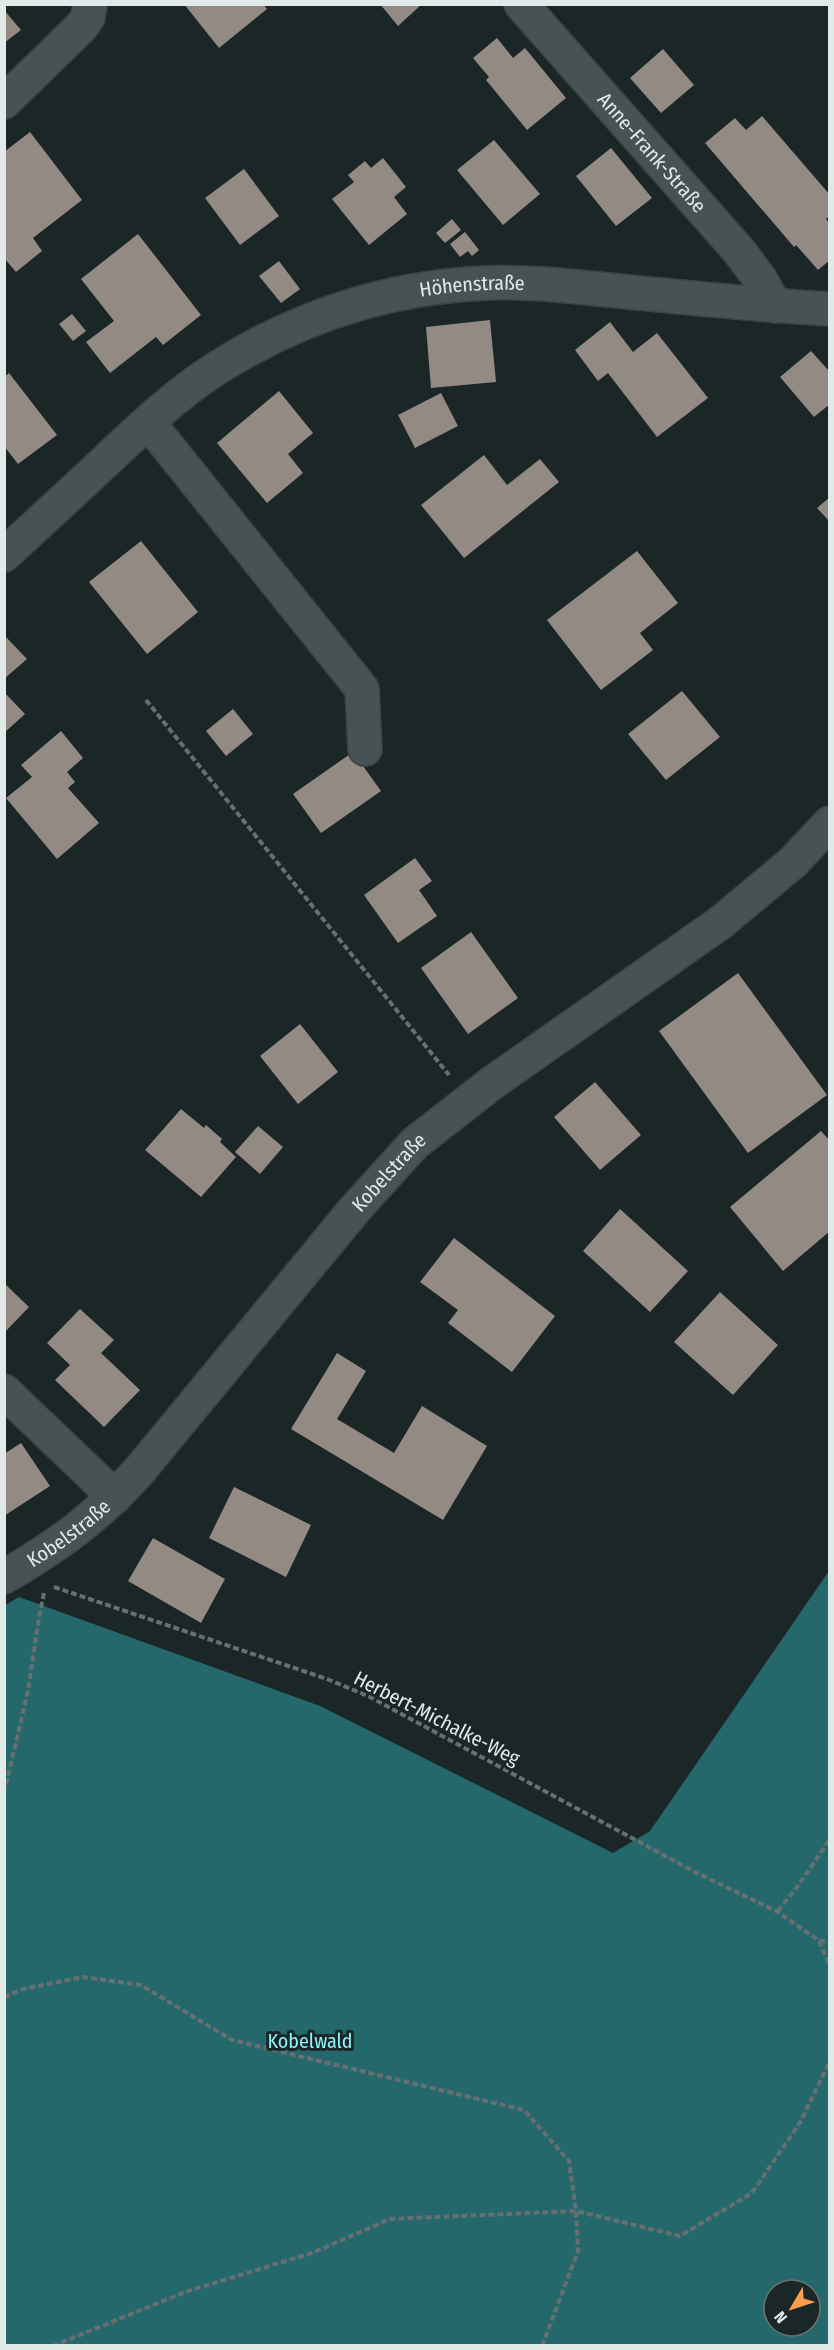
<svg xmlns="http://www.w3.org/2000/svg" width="834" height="2350" viewBox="0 0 834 2350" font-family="'Fira Sans Condensed',sans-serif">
	<rect width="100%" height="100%" fill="#1b2627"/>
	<path fill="#25686c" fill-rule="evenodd" d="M829,1571V2345H5V1605L19,1597L320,1706L613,1853L650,1831ZM774,2290H810V2326H774Z"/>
	<path fill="#938a83" d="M184,4H263L267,9L219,48Z
		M380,4H422L398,26Z
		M4,10L21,30L4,43Z
		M497,38L513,58L525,48L566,98L527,130L486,80L489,77L473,58Z
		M663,49L694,85L661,113L630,78Z
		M762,116L830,195V216L826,219L830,224V260L818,270L796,245L794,247L705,143L735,118L746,130Z
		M30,132L82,200L33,238L42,251L16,272L4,258V222L6,221L4,219V152Z
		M494,140L540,194L503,225L457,170Z
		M611,148L652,198L616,226L576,176Z
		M383,158L406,187L394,197L407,214L369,245L332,199L354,182L348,175L365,161L371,168Z
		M244,169L279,216L240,245L205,198Z
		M452,219L461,230L445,243L436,233Z
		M465,232L479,250L472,256L468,251L460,257L450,244Z
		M138,234L201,315L163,345L156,337L110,373L86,342L114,321L81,279Z
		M279,261L300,289L281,303L259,276Z
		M72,314L86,331L73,341L59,324Z
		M490,320L496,382L431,388L426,327Z
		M610,322L633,352L657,333L708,398L657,437L608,373L598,381L575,350Z
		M811,351L830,372V404L814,417L780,377Z
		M9,373L57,435L18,464L4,446V377Z
		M279,391L313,433L288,454L303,473L267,503L217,443Z
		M441,393L458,426L415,448L398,415Z
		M484,455L507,485L540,459L559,482L464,558L421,505Z
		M830,497V522L817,508Z
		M141,541L198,612L147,654L89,582Z
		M637,551L678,603L640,633L653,650L601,690L547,620Z
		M4,635L27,659L4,679Z
		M682,691L720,737L666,780L628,734Z
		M4,692L25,714L4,733Z
		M233,709L253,734L226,756L206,731Z
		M61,731L83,758L67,772L75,782L68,788L99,823L57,859L6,798L32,777L21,765Z
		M353,752L381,791L321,833L293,794Z
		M415,858L432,881L419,890L437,916L398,943L364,895Z
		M471,932L518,998L468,1034L421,968Z
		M738,973L827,1095L748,1153L659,1031Z
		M300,1024L338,1072L298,1104L260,1056Z
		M595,1082L641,1135L600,1170L554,1117Z
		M181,1109L204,1128L206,1125L222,1139L220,1142L236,1157L201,1197L145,1150Z
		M258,1126L283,1147L260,1174L235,1152Z
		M821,1131L830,1141V1231L783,1271L730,1207Z
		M620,1209L688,1271L650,1312L583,1251Z
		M454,1238L555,1316L512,1372L448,1323L458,1310L420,1282Z
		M4,1283L29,1307L4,1333Z
		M720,1292L778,1345L733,1395L674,1342Z
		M80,1309L114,1340L101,1353L140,1390L104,1427L55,1380L70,1365L47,1343Z
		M337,1353L366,1371L337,1419L394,1453L422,1406L487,1446L443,1520L291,1429Z
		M21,1443L50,1486L4,1516V1454Z
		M234,1487L311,1525L286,1577L209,1538Z
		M153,1538L225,1579L201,1623L128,1581Z"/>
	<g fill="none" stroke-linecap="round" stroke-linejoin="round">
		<defs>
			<g id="minor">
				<path id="s1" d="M521,4L739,251L760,279L775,306"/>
				<path d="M4,102L82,26L88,17L90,4"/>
				<path d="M148,422L362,689L365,749"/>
				<path id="s2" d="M4,555C40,522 76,489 112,455C144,425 177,394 214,370C296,317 389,287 486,283C530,281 575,287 619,291C689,298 759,305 830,309"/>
				<path d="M4,1391L115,1497"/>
				<path id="s3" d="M4,1577C59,1545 96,1518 139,1471L355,1209L415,1143L492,1083L720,923L792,863L830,823"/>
			</g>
		</defs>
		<use href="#minor" stroke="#3a4344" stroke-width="36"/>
		<path stroke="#667071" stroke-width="4" stroke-dasharray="6 3" stroke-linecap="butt" d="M146,700L449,1075
			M54,1587L327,1679L368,1696L695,1872L778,1912L818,1940L830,1943
			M4,1793L28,1691L39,1617L44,1593
			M778,1911L800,1883L830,1839
			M819,1941L830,1966
			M4,1997L23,1989L83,1977L141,1985L232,2040L524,2110L569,2161L576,2211L578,2251L542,2346
			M53,2346L185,2292L312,2253L390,2219L576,2211L680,2236L752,2193L801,2121L830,2061"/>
		<use href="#minor" stroke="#465253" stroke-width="33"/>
	</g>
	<g text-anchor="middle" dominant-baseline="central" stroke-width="6" stroke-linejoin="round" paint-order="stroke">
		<g font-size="20" fill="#e2e9e9" stroke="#1b2627">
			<text stroke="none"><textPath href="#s1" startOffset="198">Anne-Frank-Straße</textPath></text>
			<text stroke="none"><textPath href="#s2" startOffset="555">Höhenstraße</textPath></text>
			<text stroke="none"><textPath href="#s3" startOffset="562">Kobelstraße</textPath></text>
			<text stroke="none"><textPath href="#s3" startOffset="78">Kobelstraße</textPath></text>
			<text transform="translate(437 1718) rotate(27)">Herbert-Michalke-Weg</text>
		</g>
		<g font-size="20" fill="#8bf2f8" stroke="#1b2627">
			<text x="310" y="2041">Kobelwald</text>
		</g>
	</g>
	<rect width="834" height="2350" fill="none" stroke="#e2e9e9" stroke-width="12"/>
	<g transform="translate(792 2308) rotate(231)"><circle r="28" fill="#1b2627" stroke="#6b7475" stroke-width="1.5"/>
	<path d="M0-4.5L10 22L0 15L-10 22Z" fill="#fb9e50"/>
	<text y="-9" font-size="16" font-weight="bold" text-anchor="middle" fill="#e2e9e9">N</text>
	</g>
</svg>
